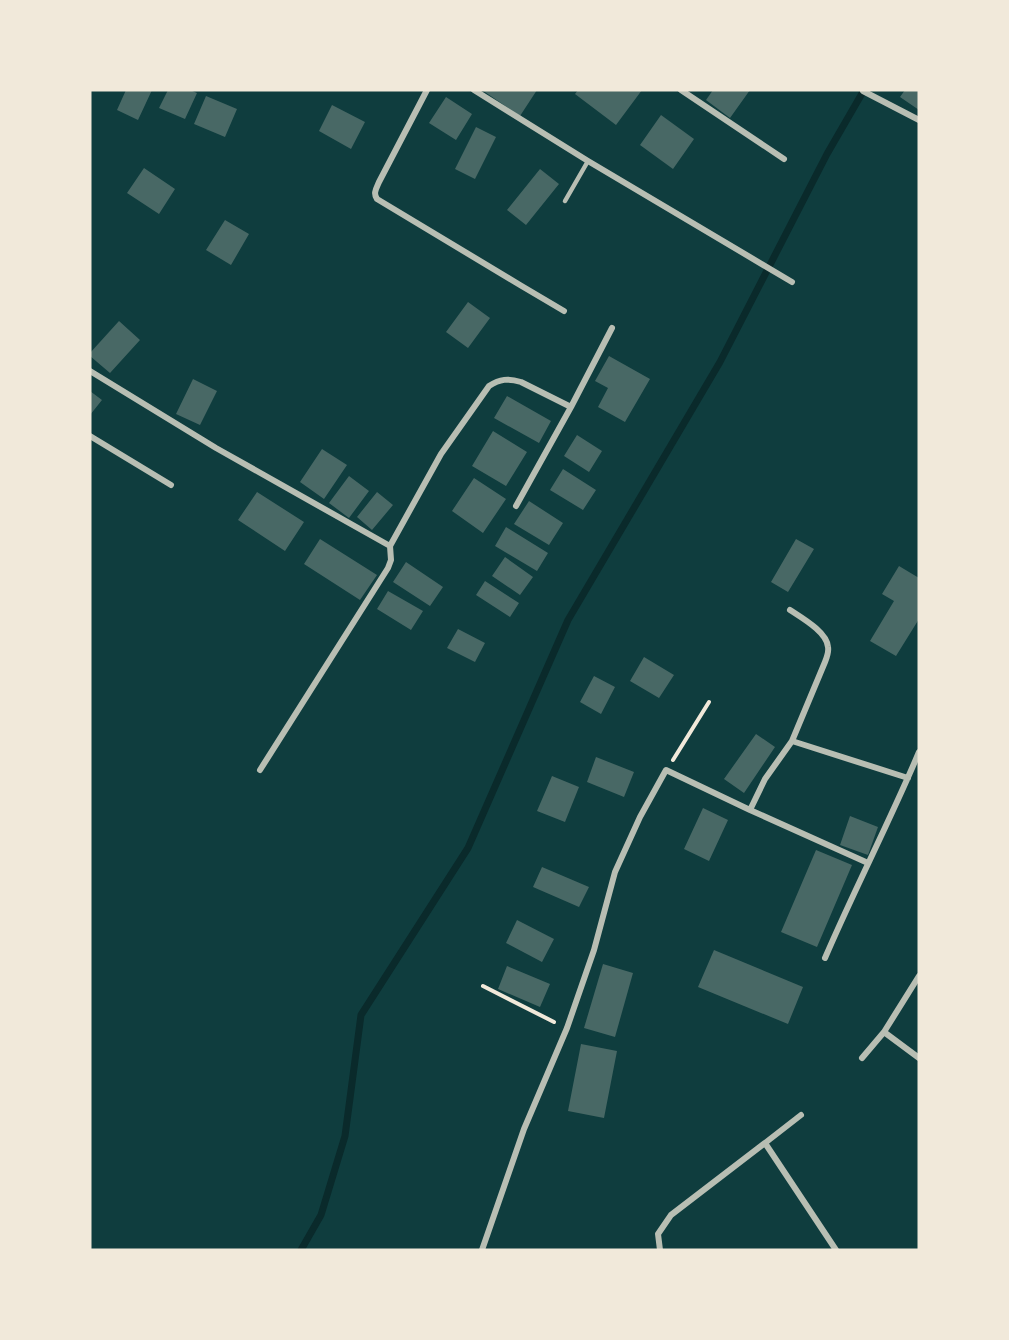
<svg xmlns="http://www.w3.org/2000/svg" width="1009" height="1340" viewBox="0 0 1009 1340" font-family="'Sofia Sans Condensed',sans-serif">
	<rect width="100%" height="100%" fill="#0f3d3e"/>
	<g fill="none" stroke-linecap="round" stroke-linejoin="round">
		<path stroke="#0a2a2b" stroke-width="7" d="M301,1250L321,1215L345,1136L361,1015L468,848L568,620L720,362L827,154L864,90"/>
	</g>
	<path fill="#486865" d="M126,90H152L138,120L117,110Z
		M168,90H190L197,93L185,119L159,108Z
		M482,90H537L520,116Z
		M578,90H642L616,125L575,94Z
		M713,90H750L730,118L706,100Z
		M905,90H919V110L900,97Z
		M206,96L237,109L225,137L194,124Z
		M446,97L472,114L456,140L429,123Z
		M332,105L365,122L351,149L319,131Z
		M661,115L694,139L673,169L640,145Z
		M476,127L496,137L475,179L455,169Z
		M144,168L175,189L159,214L127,193Z
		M540,169L559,184L526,225L507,210Z
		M225,220L249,234L231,265L206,250Z
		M468,302L490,318L468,348L446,332Z
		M119,321L140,340L110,373L90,356V353Z
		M609,356L650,379L625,422L598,407L608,388L595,381Z
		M193,379L217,391L200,425L176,414Z
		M90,391L102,400L90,415Z
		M507,396L551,421L539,443L494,418Z
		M493,431L527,452L506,486L472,466Z
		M577,435L602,451L589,472L564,456Z
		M322,449L347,465L324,499L300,482Z
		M563,469L596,490L583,510L550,490Z
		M349,476L369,491L349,518L329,503Z
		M474,478L506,499L483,533L452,511Z
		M257,492L304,522L285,551L238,520Z
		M377,492L393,505L372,530L357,517Z
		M529,501L563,523L549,545L514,524Z
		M506,527L548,553L537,571L495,546Z
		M320,539L377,575L360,600L304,564Z
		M796,539L814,549L788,592L771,582Z
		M505,557L533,577L520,595L492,576Z
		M406,562L443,587L430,606L393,582Z
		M899,566L919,578V619L896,656L870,641L894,601L882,594Z
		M485,581L519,603L510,617L476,595Z
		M388,591L423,611L411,630L377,609Z
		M458,629L485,643L475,662L447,648Z
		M644,657L674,675L659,698L630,681Z
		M594,676L615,687L601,714L580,702Z
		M756,734L775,747L744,793L724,779Z
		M596,757L634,772L624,797L587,782Z
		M552,776L579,787L565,822L537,811Z
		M703,808L728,820L709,861L684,849Z
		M850,816L878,827L868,855L840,845Z
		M816,850L852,865L817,947L781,932Z
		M542,867L589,887L579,907L533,887Z
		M517,920L554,939L542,962L506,943Z
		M714,950L803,987L788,1024L698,987Z
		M603,964L633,973L615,1037L584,1028Z
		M507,966L550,984L540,1007L498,989Z
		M581,1044L617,1051L604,1118L568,1111Z"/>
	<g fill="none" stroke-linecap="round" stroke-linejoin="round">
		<path stroke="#f1e9da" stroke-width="4" d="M673,760L709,702
			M483,986L554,1022"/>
		<path stroke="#b8beb3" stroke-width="4.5" d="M565,201L588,161"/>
		<path stroke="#b8beb3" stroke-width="6" d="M427,90L379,182C376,189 373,193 377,199L520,285L564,311
			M474,90L588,161L792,282
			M681,90L784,159
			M863,91L919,120
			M90,371L216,448L390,546L441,454L489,386C500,379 508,378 521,382L571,407
			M90,436L171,485
			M516,506L571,407L612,328
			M792,741L908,778
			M260,770L388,568L391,560L390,546
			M750,810L868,863
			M825,958C855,888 890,821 919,752
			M919,976L884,1032L919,1058
			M862,1058L884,1032
			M765,1143L801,1115
			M482,1250L524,1129L567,1028L594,950L615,872L640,817L666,770L750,810L765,779L792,741L825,662C827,657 829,652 828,647C827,632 802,618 790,610
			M660,1250L658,1234L671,1215L765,1143L836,1250"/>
	</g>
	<rect width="1009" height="1340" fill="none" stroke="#f1e9da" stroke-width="183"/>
</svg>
